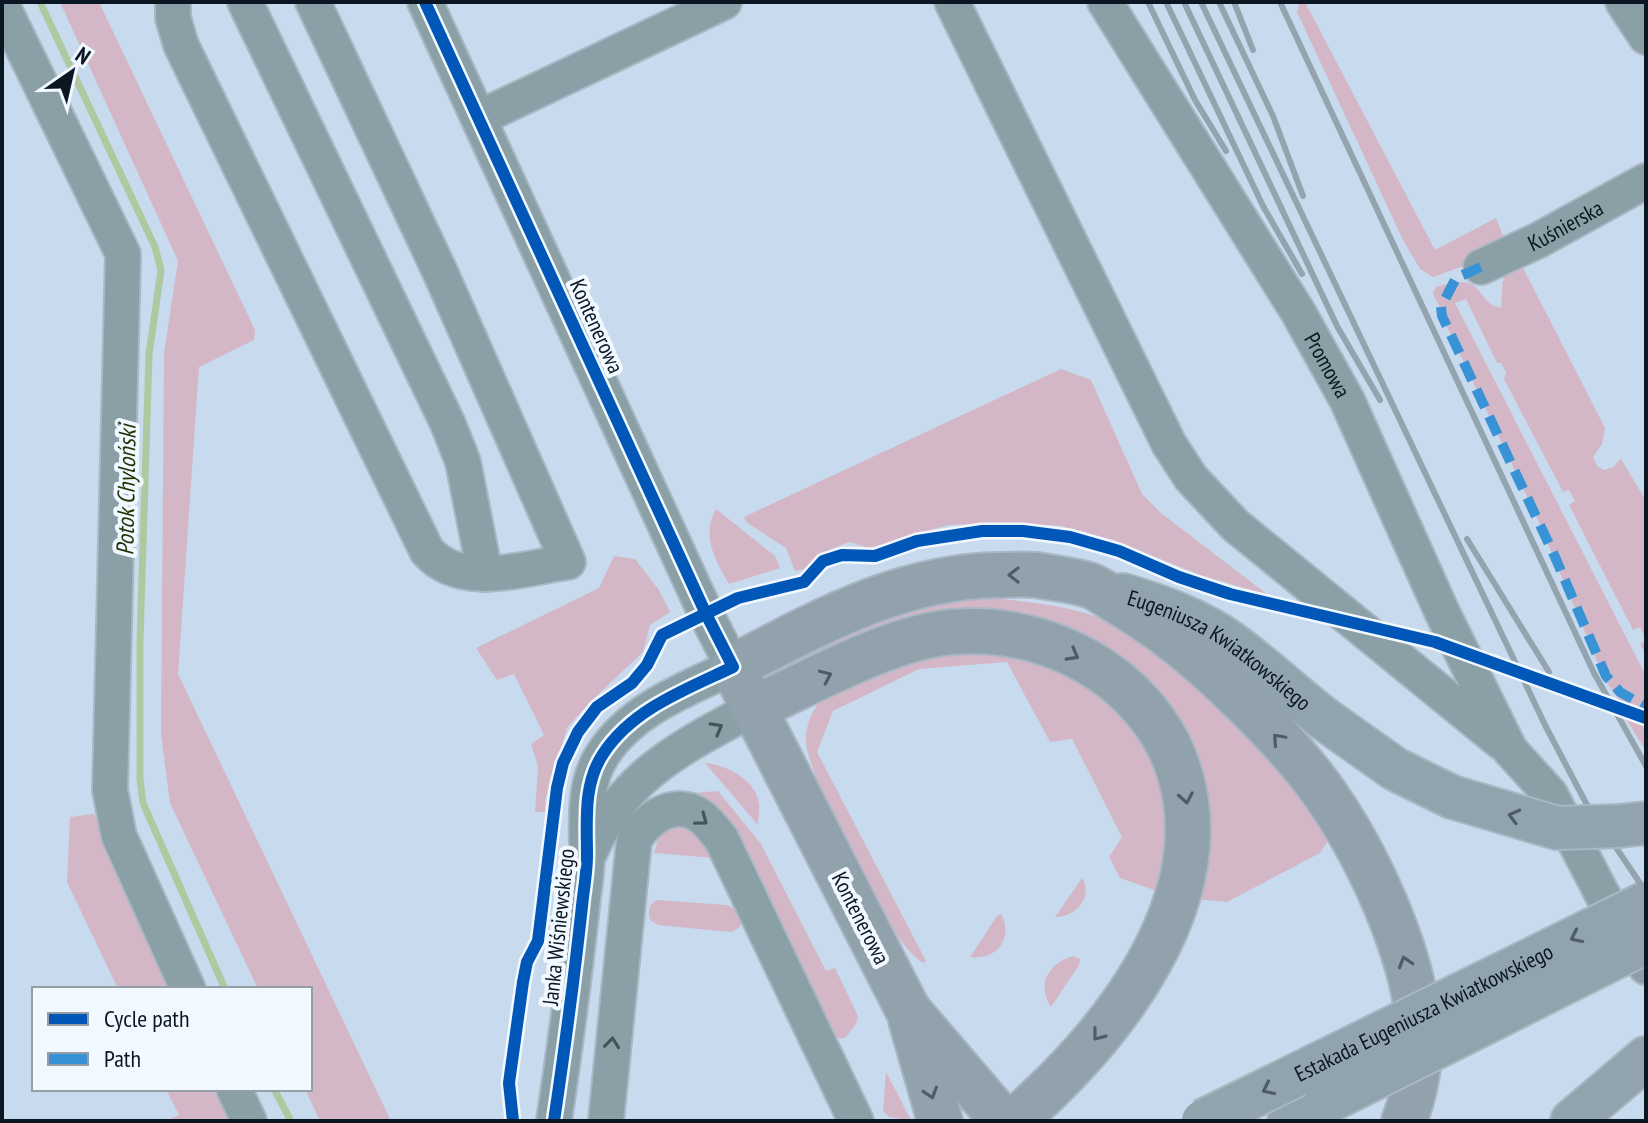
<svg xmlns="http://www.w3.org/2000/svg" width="1648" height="1123" viewBox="0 0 1648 1123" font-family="'PT Sans Narrow',sans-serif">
	<rect width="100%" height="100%" fill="#c8daed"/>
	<path fill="#d4b7c6" d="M60,2H99L255,330L254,340L199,367L178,674L391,1121H320L305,1089H310V989H258L170,803L161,734L164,354L178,261Z
		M1305,2L1435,250L1496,218L1504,238L1474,262L1433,277L1420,269L1403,240L1297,12L1299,4Z
		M1519,260L1605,428L1602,444L1593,457L1597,466L1604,470L1613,467L1621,459L1646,501V655L1640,644L1646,640L1640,627L1633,630L1569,505L1575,501L1569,490L1563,492L1504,379L1506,372L1501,363H1497L1466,299L1455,303L1646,676V711L1620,701L1605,680L1537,518L1442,316C1441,306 1436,302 1433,293L1436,287C1491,271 1470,301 1501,308C1504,286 1497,275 1519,260Z
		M1061,369L1091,380L1142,494L1161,513L1268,595L1200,575L1113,540L1061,526L1006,523L948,525L869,548L849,542L817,555L808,569L795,571L786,548L746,522L744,517Z
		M716,509L775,556L780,568L729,584C715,560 701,536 716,509Z
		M614,556L635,559L659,590L670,612L650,625L643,652L590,702L567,728L545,800V812H535L538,766L531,744L544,735L514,674L497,680L476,648L599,588Z
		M992,598C1031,602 1069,606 1106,620C1163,643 1205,690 1245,735C1277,770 1303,800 1329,839L1320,853L1227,902L1194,899L1209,847L1202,790L1140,675L1100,643L1039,619L809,660L775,672L781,660L855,626L928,603Z
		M978,642L1096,680L1141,739L1160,779L1167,812L1163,872L1157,891L1120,878L1109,857L1122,837L1072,739L1050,742L1007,662L919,669L833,711L817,752L926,961L923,963C914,957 908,950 901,941C881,913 805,770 806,741C806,713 822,695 844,681Z
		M1626,719L1646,727V751Z
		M705,763C727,765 757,780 759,805C760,811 758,819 758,825Z
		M718,791L761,844L826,971L835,968L858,1016L856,1024L845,1038L840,1039L829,1031L731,827L669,795Z
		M94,814L174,989H118L67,882L70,817Z
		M678,825L695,831L714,858L654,853L660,833Z
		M1082,878C1094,897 1075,918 1055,917Z
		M657,900L727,905L738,911L742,922L739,928L731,932L658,925L650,920C648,911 648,905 657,900Z
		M1001,914C1014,937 997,961 970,957L997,916Z
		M1073,956L1080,959L1079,965L1051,1007C1036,984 1049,963 1073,956Z
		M886,1072L911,1120L889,1117L883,1111Z
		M166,1089H219L233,1121H166L179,1115Z"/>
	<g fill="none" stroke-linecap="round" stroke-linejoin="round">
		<path stroke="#aec99f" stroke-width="7" d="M40,2L155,247L161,270L149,354L140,641V779L143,803L225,989
			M274,1089L291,1121"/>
		<defs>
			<g id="minor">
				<path d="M173,2V18L181,45L427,551C461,590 524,568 568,562L441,274L313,2"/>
				<path d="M245,2L448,424L463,462L485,574"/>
				<path d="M425,2L706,614L733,667C687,689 632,709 603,754C583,784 587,821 587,855C587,869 585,883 583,897C575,972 565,1047 554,1121"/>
				<path d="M952,2L1169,444L1191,478L1235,525L1501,742"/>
				<path id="s1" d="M1105,2L1298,312L1347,400L1442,612L1510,750L1550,794L1625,938L1646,967"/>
				<path d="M1623,2L1646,37"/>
				<path d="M2,5L123,254L110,790L119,836L188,989"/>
				<path d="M479,118L724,2"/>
				<path id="s2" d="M1481,267L1539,240L1646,181"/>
				<path d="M590,852C625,773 683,747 754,708"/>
				<path d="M234,1089L249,1121"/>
				<path d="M606,1121L634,841C646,818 674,799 699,815C709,822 715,831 722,840L856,1121"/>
			</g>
			<g id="major">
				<path id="s3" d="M1123,595C1160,606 1199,620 1231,643C1262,666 1292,693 1323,718"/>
				<path d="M1289,1121L1325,1103"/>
				<path d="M1572,1121L1646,1058"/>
			</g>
			<path id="highway" d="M754,708C812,682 890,637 952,632C1010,627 1069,644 1116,681C1145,705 1166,732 1178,768C1222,901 1109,1040 1014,1121
				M911,1020L940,1121
				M1003,1121L908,1010L733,667C818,623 901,576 999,575C1011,575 1024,574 1036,575C1053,578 1073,580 1089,585C1098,588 1107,595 1115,600C1149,620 1179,642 1208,668C1248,705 1288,744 1320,787C1366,850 1415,954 1419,1032C1421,1061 1415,1094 1404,1121"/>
		</defs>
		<use href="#minor" stroke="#a9b7c5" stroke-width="38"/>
		<use href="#major" stroke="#a9b7c5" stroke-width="46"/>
		<use href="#highway" stroke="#a9b7c5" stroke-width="48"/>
		<use href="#minor" stroke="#8ba0a6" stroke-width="34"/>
		<use href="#major" stroke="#91a4ae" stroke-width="42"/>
		<use href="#highway" stroke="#91a2ac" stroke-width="44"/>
		<path stroke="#93a4af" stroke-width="6" d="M1148,2L1195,100L1226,151
			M1166,2L1263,206L1302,274
			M1184,2L1337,326L1380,400
			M1201,2L1546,727L1586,803L1646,892
			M1219,2L1273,116L1303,196
			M1234,2L1253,50
			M1280,2L1594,673L1646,766
			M1467,539L1549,672"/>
		<defs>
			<g id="major-bridge">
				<path d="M1323,718L1395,769L1452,797L1557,828L1619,826L1646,823"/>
				<path d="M1325,1103L1646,942"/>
				<path id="s4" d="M1203,1121L1646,903"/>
			</g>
		</defs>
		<use href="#major-bridge" stroke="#a9b7c5" stroke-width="46" stroke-linecap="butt"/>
		<use href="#major-bridge" stroke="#91a4ae" stroke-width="42"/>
		<path stroke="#3793d5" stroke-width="10" stroke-dasharray="20 10" stroke-linecap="butt" d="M1481,267L1456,278L1441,307L1442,316L1555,557L1606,676L1620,692L1646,707"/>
		<defs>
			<path id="cycleway" d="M425,2L706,614L733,667C687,689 632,709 603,754C583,784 587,821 587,855C587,869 585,883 583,897C575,972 565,1047 554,1121
				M513,1121L509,1083L523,982L527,962L538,941L557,788L563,763L578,732L597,707L632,683L647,665L662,635L738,598L804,582L823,561L842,555L875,556L917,541L982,531H1023L1070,537L1119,551L1179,577L1230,594L1435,642L1646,718"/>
		</defs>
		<use href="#cycleway" stroke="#f1f8ff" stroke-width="17"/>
		<use href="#cycleway" stroke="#0057b8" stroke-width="12"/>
	</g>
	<defs><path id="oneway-chevron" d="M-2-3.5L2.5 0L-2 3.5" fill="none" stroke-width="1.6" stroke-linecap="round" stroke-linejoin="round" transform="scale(2)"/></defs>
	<g stroke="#4e5c67">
		<use href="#oneway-chevron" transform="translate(1014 575) rotate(180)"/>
		<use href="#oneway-chevron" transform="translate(1073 655) rotate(29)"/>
		<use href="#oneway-chevron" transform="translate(826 676) rotate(-24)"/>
		<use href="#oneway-chevron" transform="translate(1278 739) rotate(-132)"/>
		<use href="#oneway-chevron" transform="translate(1186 798) rotate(80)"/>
		<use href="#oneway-chevron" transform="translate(1405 962) rotate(-107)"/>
		<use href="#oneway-chevron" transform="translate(1098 1035) rotate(128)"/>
		<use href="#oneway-chevron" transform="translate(931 1093) rotate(72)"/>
	</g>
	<g stroke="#44545d">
		<use href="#oneway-chevron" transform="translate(717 728) rotate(-29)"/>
		<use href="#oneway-chevron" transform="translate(702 820) rotate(37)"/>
		<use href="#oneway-chevron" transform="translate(612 1043) rotate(-84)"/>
	</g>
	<g stroke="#4e5d68">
		<use href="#oneway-chevron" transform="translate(1514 816) rotate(-165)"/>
		<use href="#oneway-chevron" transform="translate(1576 937) rotate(154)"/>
		<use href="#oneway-chevron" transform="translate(1268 1089) rotate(154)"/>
	</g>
	<g text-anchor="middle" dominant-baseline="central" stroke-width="8" stroke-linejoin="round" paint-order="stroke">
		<g font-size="22" fill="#0a1622" stroke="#f1f8ff">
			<text stroke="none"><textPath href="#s2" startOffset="94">Kuśnierska</textPath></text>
			<text transform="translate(597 326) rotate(66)">Kontenerowa</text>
			<text stroke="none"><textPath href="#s1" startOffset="426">Promowa</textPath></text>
			<text stroke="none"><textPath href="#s3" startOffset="112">Eugeniusza Kwiatkowskiego</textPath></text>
			<text transform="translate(861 918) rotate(63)">Kontenerowa</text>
			<text transform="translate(558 927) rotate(-84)">Janka Wiśniewskiego</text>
			<text stroke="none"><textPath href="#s4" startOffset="246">Estakada Eugeniusza Kwiatkowskiego</textPath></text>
		</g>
		<g font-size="24" font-style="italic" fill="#233503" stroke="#f1f8ff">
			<text transform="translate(126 490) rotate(-89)">Potok Chyloński</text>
		</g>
	</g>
	<rect width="1648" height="1123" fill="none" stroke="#0a1622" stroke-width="8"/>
	<rect x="32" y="987" width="280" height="104" fill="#f1f8ff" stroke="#959ea7" stroke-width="2"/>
	<rect x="48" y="1013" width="40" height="12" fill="#0057b8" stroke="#959ea7" stroke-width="2"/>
	<text x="104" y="1027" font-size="24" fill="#0a1622">Cycle path</text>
	<rect x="48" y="1053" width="40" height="12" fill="#3793d5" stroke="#959ea7" stroke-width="2"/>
	<text x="104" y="1067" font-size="24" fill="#0a1622">Path</text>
	<g transform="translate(72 72) rotate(34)" stroke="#f1f8ff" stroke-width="6" paint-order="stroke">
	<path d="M0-6L14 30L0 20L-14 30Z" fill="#0a1622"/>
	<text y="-12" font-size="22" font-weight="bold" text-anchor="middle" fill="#0a1622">N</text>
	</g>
</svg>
